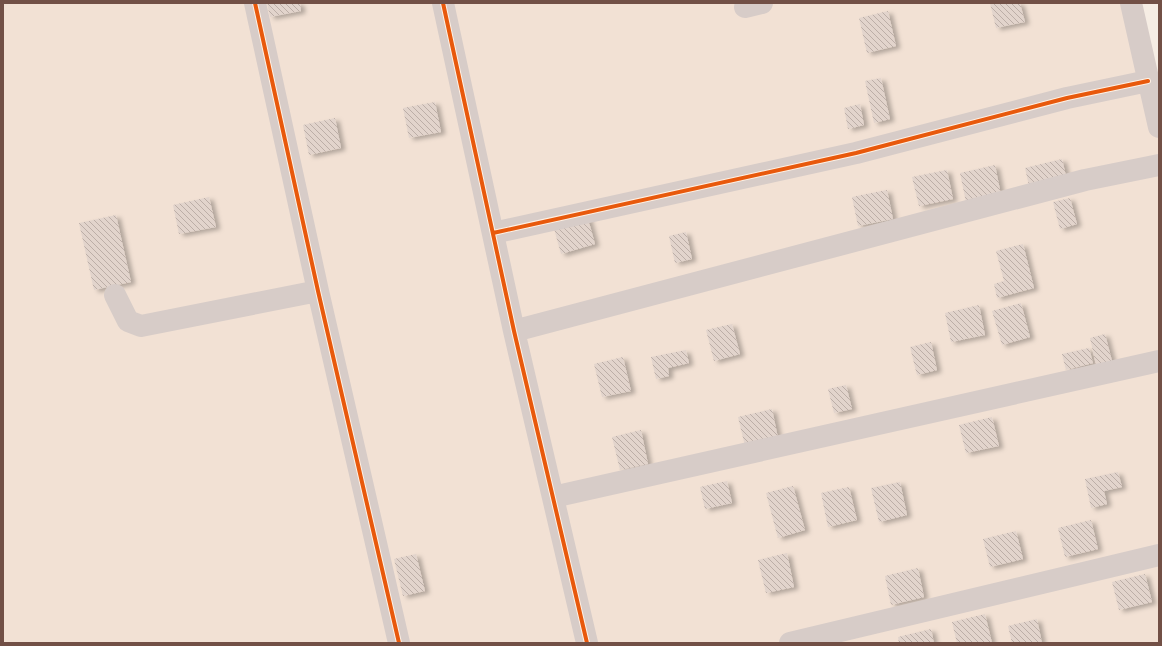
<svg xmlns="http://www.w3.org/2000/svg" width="1162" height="646" viewBox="0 0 1162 646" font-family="'Exo 2',sans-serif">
	<defs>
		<pattern id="building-back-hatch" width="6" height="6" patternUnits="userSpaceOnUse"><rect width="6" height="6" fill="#e2d4cc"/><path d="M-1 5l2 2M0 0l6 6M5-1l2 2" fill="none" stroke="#bcaea7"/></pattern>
		<filter id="shadow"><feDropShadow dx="4.5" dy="2.5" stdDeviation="2" flood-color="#0004"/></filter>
	</defs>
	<rect width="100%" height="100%" fill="#f6ede4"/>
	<path fill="#f2e1d4" d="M3,3H1134L1159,114V643H3Z"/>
	<path fill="url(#building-back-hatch)" filter="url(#shadow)" d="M267,3H300L301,11L270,17Z
		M990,3H1020L1025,22L996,28Z
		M888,11L896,46L867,53L859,18Z
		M881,78L890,119L874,123L865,81Z
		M435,102L441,132L409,138L403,108Z
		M860,104L864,125L848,129L844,108Z
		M335,118L341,148L309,155L303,125Z
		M1062,159L1066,176L1029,186L1025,168Z
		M995,165L1001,195L966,202L960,173Z
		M947,170L953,199L919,206L912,177Z
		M887,190L893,219L858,226L852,197Z
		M209,197L216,227L179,234L173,205Z
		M1070,198L1077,224L1060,229L1053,202Z
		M116,215L131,282L94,290L79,223Z
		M587,215L595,244L561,254L553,225Z
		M686,232L692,259L675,263L669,236Z
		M1023,244L1034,288L997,298L994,284L1004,281L996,251Z
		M1021,303L1030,337L1002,345L992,311Z
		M979,305L985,335L951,342L945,313Z
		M732,324L740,354L714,361L706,330Z
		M1105,334L1112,361L1096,365L1090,338Z
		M931,342L937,370L917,375L910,347Z
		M1089,348L1093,363L1066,370L1062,354Z
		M686,350L689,363L668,368L669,376L656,379L651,357Z
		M623,357L631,391L602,397L594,364Z
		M846,385L852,409L834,413L828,389Z
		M772,409L778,438L745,446L738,417Z
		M992,417L999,446L966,453L959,425Z
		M641,430L648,464L620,470L612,437Z
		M1118,472L1122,487L1104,491L1107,504L1091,508L1085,479Z
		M727,481L732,503L705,509L700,487Z
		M900,482L907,515L879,522L871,488Z
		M793,486L805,530L778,538L766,493Z
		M849,487L857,520L828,527L821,493Z
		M1091,520L1098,549L1065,557L1058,528Z
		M1016,531L1023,559L990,567L983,539Z
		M787,553L794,587L766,593L758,560Z
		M416,554L425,591L403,596L394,559Z
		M918,568L924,597L891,605L885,576Z
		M1145,574L1152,602L1119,610L1112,582Z
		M985,614L992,643H957L952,622Z
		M1037,619L1042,643H1012L1008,626Z
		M931,629L934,643H899L898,637Z"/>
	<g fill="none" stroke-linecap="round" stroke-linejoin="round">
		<path stroke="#d7ccc8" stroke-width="22" d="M255,3L318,291L399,643
			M443,3L514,331L587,643
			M1131,3L1159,127
			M745,7L762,3
			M493,233L856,153L1067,98L1148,81
			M115,295L128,321L141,326L318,291
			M514,331L1085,180L1159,165
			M553,497L1159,361
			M790,643L1159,555"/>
		<defs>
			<path id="cycleway" d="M255,3L318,291L399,643
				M443,3L514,331L587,643
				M493,233L856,153L1067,98L1148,81"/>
		</defs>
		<use href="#cycleway" stroke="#fff1e4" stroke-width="6"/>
		<use href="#cycleway" stroke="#e8590c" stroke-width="4"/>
	</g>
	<rect width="1162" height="646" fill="none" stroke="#725046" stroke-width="8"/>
</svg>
